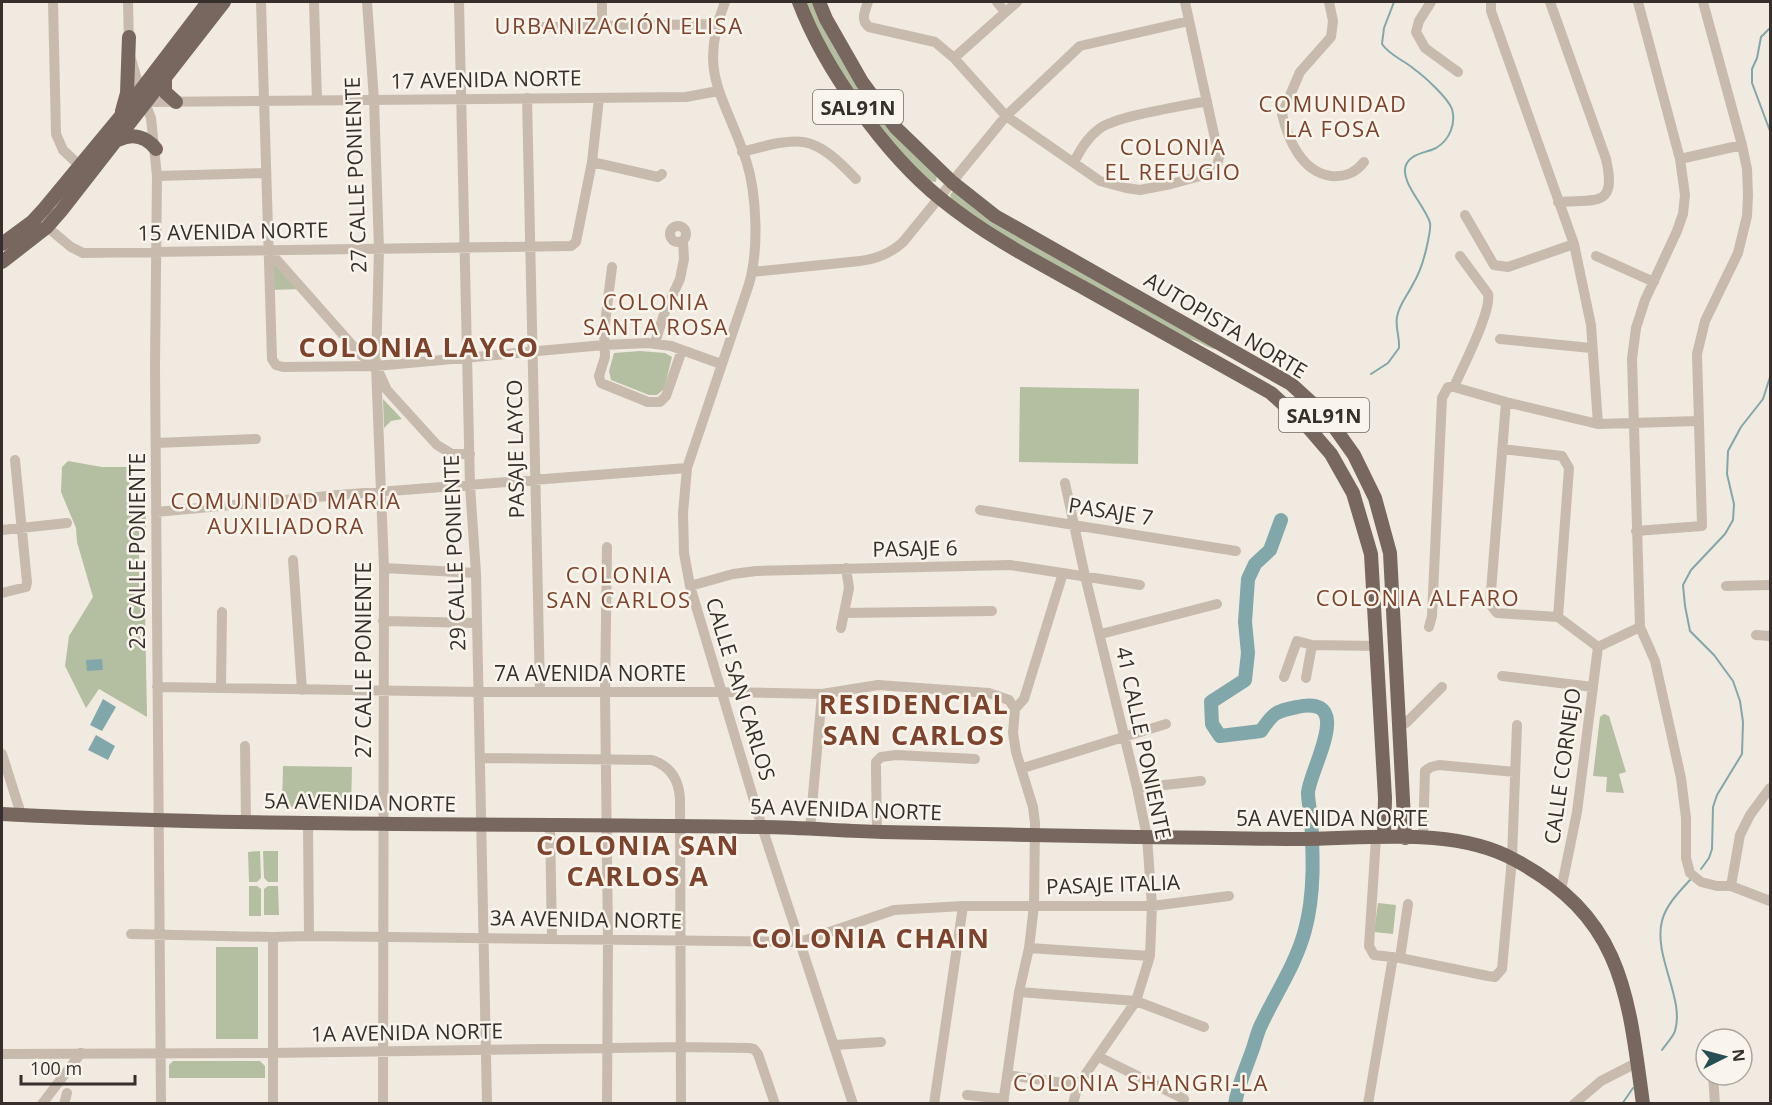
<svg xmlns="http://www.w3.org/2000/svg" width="1772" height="1105" viewBox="0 0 1772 1105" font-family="'Open Sans',sans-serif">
	<rect width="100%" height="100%" fill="#f1eae0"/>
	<path fill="#b4bfa1" d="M802,2H811L835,49L849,72L937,175L936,182L929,181L900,152L851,90Z
		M953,191L956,192L1218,349C1207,350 1198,338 1186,339L1006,238L952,200L950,195Z
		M268,250L303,289L269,290Z
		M640,351L665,353L672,357L664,389L657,395H649L611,380L609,371L614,353Z
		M1020,387L1139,389L1138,464L1019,462Z
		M383,399L402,419L391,421L384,428Z
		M68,461L102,467H129L130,507L137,502L145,501L146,530L139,529V598L137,606L145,610L147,717L99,689L86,708L65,666L69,636L93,597L77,542L76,528L61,492L62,467Z
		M1604,714L1609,716L1626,772L1619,774L1624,793L1606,792L1607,777L1593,776L1600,717Z
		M283,766L352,767L351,808L282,807Z
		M260,851L261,878L257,882H249L248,852Z
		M263,851H278V882H268L264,878Z
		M249,886H257L261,889V916H249Z
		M268,886H278L279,915H264V889Z
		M1378,903L1396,905L1393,934L1374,932Z
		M216,947H258V1039H216Z
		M173,1061H260L265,1066V1078H169V1065Z"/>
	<path fill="#82a7ab" d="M102,659L103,670L87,671L86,660Z
		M103,699L116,707L102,731L90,725Z
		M96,735L115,746L108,760L88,750Z"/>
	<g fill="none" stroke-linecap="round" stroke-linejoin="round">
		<path stroke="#82a7ab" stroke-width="2" d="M1770,28L1761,37L1757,58L1752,69V83L1770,131
			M1371,374L1388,363L1399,348C1400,338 1395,327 1397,317C1399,304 1408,295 1413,284C1421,271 1425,256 1428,241C1429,235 1431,228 1430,223C1426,207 1399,181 1406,165C1411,153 1426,153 1436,148C1450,140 1456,123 1452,109C1448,98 1424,76 1414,69C1404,60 1390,56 1382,44L1384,28L1394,2
			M1701,869L1709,858L1712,849L1713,807L1717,795L1742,754L1743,722L1740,701L1733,681L1714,655L1690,631L1685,606L1683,585L1691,570L1725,534L1733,520L1734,504L1727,474L1728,451L1741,427L1763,399L1770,377
			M1662,1050C1666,1044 1673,1037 1675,1031C1685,999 1653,956 1662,921C1666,905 1679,892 1690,880
			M1622,1104L1633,1088"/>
		<path stroke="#82a7ab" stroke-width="14" d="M1235,1104C1238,1085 1246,1068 1252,1051C1255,1043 1257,1033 1261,1025C1276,993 1296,964 1305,930C1315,893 1313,854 1311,816C1310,809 1308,801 1308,793C1309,770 1357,694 1297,707C1276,711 1273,713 1261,731L1220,736L1212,724L1211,702L1245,680L1248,653L1245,622L1248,579L1255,564L1270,550L1281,520"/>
		<path stroke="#c8bbad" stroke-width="10" d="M53,2L56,134L63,150L79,165
			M128,2L129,43
			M261,2L272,359L276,365L283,367L376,366L604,345L648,343L671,346L721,364
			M314,2L317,101
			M367,2L374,100L379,249L376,366L384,568L383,1104
			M459,2L470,486L476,573L487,1104
			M602,2V26
			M725,2C697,74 724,94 746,160C757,194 759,250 749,284L687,468L683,513L684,553L690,586L762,827L853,1104
			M868,2C865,11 860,20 869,27L935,42L954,58L1006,116L1100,181L1126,188L1140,190L1171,184L1204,175L1217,166L1219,157L1185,2
			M997,2L1005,12
			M1329,2L1333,21L1331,37L1300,72L1282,114C1288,140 1302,172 1331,176C1346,177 1355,173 1364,162
			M1431,2L1419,21L1416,32L1425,48L1458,72
			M1491,2V11L1574,244L1591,325L1598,424
			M1550,2L1606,159C1617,208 1597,199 1558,202
			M1638,2L1680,159L1685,195L1683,214L1677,231L1645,300L1636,328L1632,359L1640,627L1655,661L1681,778L1686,818V858L1690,873L1701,882L1717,886H1731L1770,901
			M541,27L717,24
			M954,58L1017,2
			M131,59L140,90L151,118L157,176L155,367L161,1104
			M527,98L540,691
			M146,102L686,97L718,91
			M742,152C801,136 812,133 856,179
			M1680,159L1742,145
			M592,162L658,177L662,174
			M1074,162C1081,149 1087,138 1099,129C1115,116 1184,106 1207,101
			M157,176L266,173
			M1465,215L1494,265L1508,267L1574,244
			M670 234a8 8 0 1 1 16 0a8 8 0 1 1-16 0Z
			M47,227L71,247L83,253L571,246L576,242L592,162L599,98
			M268,250L361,355L376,366L387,390L437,445L452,454H470
			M1596,256L1654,282
			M612,267L604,331L605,357L599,376L601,383L648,402H660L666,396L682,350
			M752,272L860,261C877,259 890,254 903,242L1006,116L1080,46L1189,21
			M1500,339L1591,348
			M655,343L664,314L680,279L684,259L683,241
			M1454,387C1462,368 1492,311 1488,294L1460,256
			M1506,402L1490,604L1497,613L1558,617L1598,647
			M156,443L256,439
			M1502,449L1562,456L1569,468L1558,617
			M1065,483L1085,576L1137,788L1147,837L1152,906L1150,956L1136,1001L1078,1085L1073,1104
			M980,510L1236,551
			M156,512L339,495L687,468
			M2,530L67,523
			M1636,531L1702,526L1697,354L1705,321L1738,253L1747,216L1748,195L1747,169L1742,145L1703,2
			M607,547L605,692L608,939L607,1104
			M293,560L302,690
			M384,568L476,573
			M690,586L733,574L756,571L1010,565L1140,585
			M1726,586L1770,585
			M2,593L26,587L27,582L15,460
			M844,613L992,611
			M383,621L477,623
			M1429,627L1432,616L1442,398L1448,387H1454L1506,402L1598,424L1698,421
			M841,628L849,588L846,568
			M1101,634L1217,604
			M1756,635L1770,636
			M1598,647L1640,627
			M1502,676L1593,687
			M1284,677L1297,641L1312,645L1377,646
			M1306,678L1312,645
			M157,687L479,692H722L822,694L878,685L989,693L1009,700L1015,709
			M221,688L222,612
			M1400,723H1406L1442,687
			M245,746L246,821
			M2,754L21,814
			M480,758L652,760C670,766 679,780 680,799L681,1103
			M1023,768L1166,724
			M1137,788L1201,781
			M308,822L309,936
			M550,826L552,939
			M810,829L822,694
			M877,832L876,770V762L881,757L896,755L975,759
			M1376,838L1369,946L1374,955L1400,958L1488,976L1495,977L1502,969L1512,858L1517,725
			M1423,838L1425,771L1431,767L1439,765L1515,772
			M1731,886L1740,835L1750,815L1770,788
			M1561,890L1577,812L1598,647
			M131,934L273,937L309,936L800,942L894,910L963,906H1152L1229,896
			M273,937V1104
			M1029,948L1150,956
			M1400,958L1408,904
			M1019,992L1136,1001L1204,1027
			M835,1045L881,1042
			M2,1054L272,1053L681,1047L749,1048L754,1049L758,1054L775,1104
			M1099,1057L1184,1099
			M1007,1075L1078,1085
			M1713,1075L1715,1104
			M967,1095L1004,1099
			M42,1104L81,1053
			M64,1104L67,1093
			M934,1104L963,906
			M1003,1104L1019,992L1029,948L1034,906L1035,823L1033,807L1016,752L1013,733L1015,709L1024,699L1063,573
			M1368,1104L1393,957
			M1574,1104L1601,1081L1638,1062"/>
		<path stroke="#77675e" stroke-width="14" d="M799,2C824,68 885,154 941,199C985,235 1035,261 1084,288C1146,323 1208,358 1271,393L1306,425L1331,454L1353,493L1371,554L1385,798L1384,837
			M819,2L826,19L862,82L896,128L952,182L995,216L1291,384L1327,417L1354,455L1375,498L1390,553L1405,838
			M165,78V92L176,102
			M122,111L127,93L129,37
			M118,140C132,133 146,136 156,149
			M2,244L32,222L44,209L121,116L208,2
			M2,262L47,227L61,211L224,2
			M2,814C252,827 504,823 755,827C798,827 840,831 882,832C967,834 1052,835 1137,837C1191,837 1246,839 1300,839C1367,839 1454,826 1515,860C1623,918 1628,993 1643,1104"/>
	</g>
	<g text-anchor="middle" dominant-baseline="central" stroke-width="5" stroke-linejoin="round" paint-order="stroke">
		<g fill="#f9f4ec" stroke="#716a65" stroke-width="1.5">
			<rect x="813" y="90" width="90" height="34" rx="4.5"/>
			<rect x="1279" y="398" width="90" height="34" rx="4.5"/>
		</g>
		<g font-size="20" font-weight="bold" fill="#372f2b">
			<text x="858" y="107">SAL91N</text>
			<text x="1324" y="415">SAL91N</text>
		</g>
		<g font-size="21" fill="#372f2b" stroke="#f9f4ec">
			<text transform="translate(486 79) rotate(-1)">17 AVENIDA NORTE</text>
			<text transform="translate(355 175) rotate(-92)">27 CALLE PONIENTE</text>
			<text transform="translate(233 231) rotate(-1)">15 AVENIDA NORTE</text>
			<text transform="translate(1226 325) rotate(31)">AUTOPISTA NORTE</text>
			<text transform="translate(515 449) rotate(-91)">PASAJE LAYCO</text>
			<text transform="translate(1111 511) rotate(9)">PASAJE 7</text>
			<text transform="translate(915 548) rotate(-1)">PASAJE 6</text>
			<text transform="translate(137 551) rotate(-90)">23 CALLE PONIENTE</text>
			<text transform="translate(454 553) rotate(-92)">29 CALLE PONIENTE</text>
			<text transform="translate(363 660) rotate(-90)">27 CALLE PONIENTE</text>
			<text x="590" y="673">7A AVENIDA NORTE</text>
			<text transform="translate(741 689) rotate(73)">CALLE SAN CARLOS</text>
			<text transform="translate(1144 743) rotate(78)">41 CALLE PONIENTE</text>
			<text transform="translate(1562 766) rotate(-82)">CALLE CORNEJO</text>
			<text transform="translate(360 802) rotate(1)">5A AVENIDA NORTE</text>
			<text transform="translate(846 809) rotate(2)">5A AVENIDA NORTE</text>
			<text x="1332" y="818">5A AVENIDA NORTE</text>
			<text transform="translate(1113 884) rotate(-2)">PASAJE ITALIA</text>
			<text transform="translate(586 919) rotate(1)">3A AVENIDA NORTE</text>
			<text transform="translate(407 1032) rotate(-1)">1A AVENIDA NORTE</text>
		</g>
		<g font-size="22" letter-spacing="1.5" fill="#7e432c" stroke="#f9f4ec">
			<text x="619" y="25">URBANIZACIÓN ELISA</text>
			<text x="1333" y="103">COMUNIDAD<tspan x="1333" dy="25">LA FOSA</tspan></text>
			<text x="1173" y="146">COLONIA<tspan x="1173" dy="25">EL REFUGIO</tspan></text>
			<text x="656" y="301">COLONIA<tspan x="656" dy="25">SANTA ROSA</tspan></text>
			<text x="286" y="500">COMUNIDAD MARÍA<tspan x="286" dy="25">AUXILIADORA</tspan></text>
			<text x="619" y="574">COLONIA<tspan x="619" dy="25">SAN CARLOS</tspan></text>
			<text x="1418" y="597">COLONIA ALFARO</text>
			<text x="1141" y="1082">COLONIA SHANGRI-LA</text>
		</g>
		<g font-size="27" font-weight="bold" letter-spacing="1.5" fill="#7e432c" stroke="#f9f4ec">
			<text x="419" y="346">COLONIA LAYCO</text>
			<text x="914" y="703">RESIDENCIAL<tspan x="914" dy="31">SAN CARLOS</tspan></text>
			<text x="638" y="844">COLONIA SAN<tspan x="638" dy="31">CARLOS A</tspan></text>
			<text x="871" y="937">COLONIA CHAIN</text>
		</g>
	</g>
	<rect width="1772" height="1105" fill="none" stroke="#372f2b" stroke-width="6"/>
	<g transform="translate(1724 1057) rotate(84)"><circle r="28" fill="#f9f4ec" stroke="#aba59f" stroke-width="1.5"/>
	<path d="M0-4.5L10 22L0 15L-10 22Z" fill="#254f55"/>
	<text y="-9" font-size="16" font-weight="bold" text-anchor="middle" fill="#372f2b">N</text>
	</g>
	<path d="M21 1075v9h114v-9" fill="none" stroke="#372f2b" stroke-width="3"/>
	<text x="30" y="1075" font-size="18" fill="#372f2b" stroke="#f9f4ec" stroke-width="4.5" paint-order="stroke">100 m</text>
</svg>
